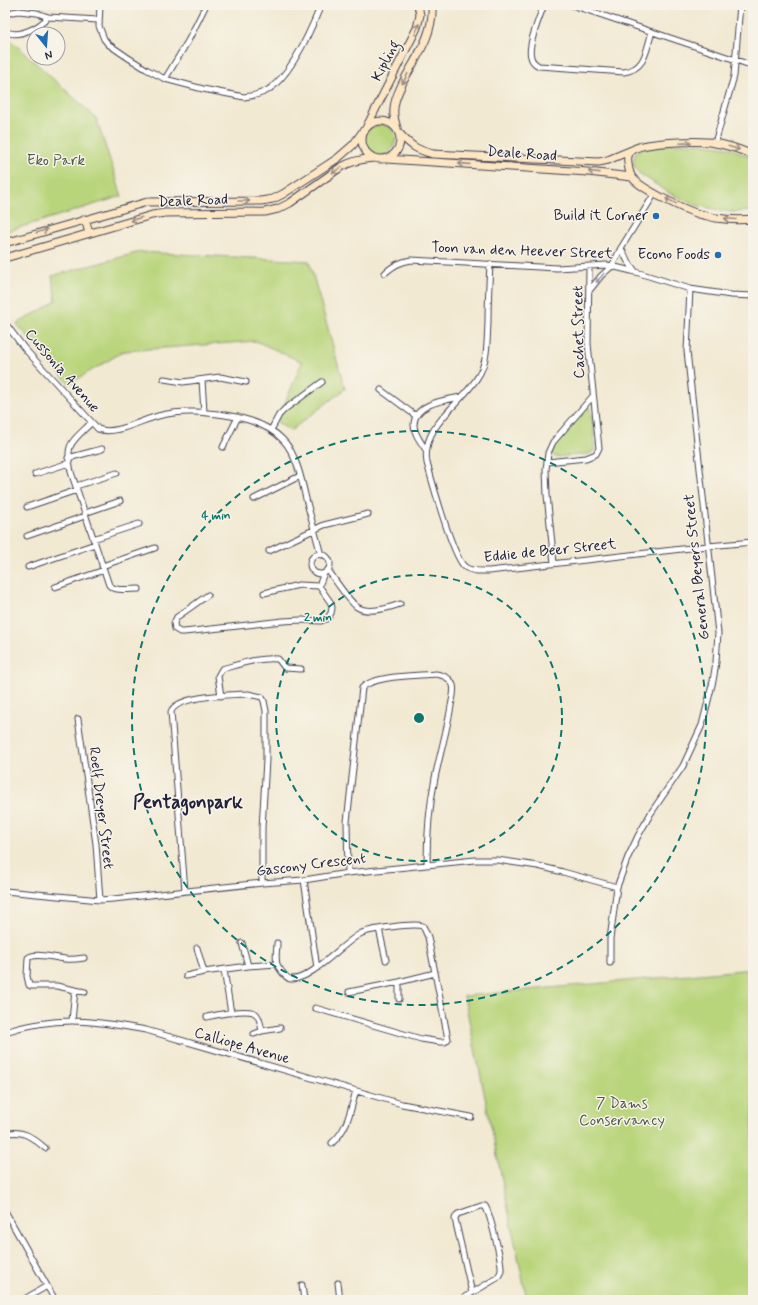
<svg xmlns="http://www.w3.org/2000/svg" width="758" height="1305" viewBox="0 0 758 1305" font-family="Mynerve,sans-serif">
	<rect width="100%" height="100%" fill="#f7f3e8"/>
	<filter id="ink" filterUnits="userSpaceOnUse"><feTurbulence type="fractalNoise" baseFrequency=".025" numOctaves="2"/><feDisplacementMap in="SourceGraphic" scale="8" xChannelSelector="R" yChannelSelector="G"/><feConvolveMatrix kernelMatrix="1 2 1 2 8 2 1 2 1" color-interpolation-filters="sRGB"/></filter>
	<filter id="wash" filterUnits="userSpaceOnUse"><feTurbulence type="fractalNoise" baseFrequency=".012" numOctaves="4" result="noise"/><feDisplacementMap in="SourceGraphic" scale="16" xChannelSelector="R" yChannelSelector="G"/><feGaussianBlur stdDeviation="0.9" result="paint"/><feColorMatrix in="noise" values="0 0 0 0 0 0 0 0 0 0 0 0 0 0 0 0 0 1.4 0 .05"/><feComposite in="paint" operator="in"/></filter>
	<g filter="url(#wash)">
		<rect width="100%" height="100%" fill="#f2e9d2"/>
		<path fill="#b9d57b" stroke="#6e7c5b" d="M5,35L96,118L122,196L5,232Z
			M379,124C420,130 374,184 363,138L369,129Z
			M697,143L727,147L753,158V211L731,212L699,206L669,193L639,173L633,164L635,153L645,145Z
			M140,252L309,261L345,389L290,431L277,422L302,362L256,341L124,351L69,384L17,324L56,301L52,276Z
			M585,406L589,407C593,420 595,437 594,451L589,454L555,457L552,454L553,449Z
			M753,969V1300H527L464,996Z"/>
	</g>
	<g filter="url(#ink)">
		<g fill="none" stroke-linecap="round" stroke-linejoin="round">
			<defs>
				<path id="street" d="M100,5L99,26L104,39L108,44L127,57L146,69L165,79L203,89L244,97C252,96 261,94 268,90C291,75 311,30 321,5
					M544,5C540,16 527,46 531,57C532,62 535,64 539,66L624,72C646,69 646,50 652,32
					M572,5L736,60L753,66
					M5,15L12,12L19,11L37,13L48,17L98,20
					M5,31C18,39 40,27 48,17
					M165,79L188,41L206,5
					M715,143L734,76L740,5
					M621,248L627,260L635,271
					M490,264C489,283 488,303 488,322C487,339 488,358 480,373C465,403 420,424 427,463C432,481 453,558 465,567C472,572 481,571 489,571L708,546L753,542
					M385,273C394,265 400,262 411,260L557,268L607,265L636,272L690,289L731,295L753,296
					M589,291L601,276L612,266L621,248L655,193
					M5,323L24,348L98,429C116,436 142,419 162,415C183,410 204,412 225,415C246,418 268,424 283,440C296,453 302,481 306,499C311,517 316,536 321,555
					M164,379L183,382L220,377L246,382
					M202,380L204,412
					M381,390L416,416
					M91,423C71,443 65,443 71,472L109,585C116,592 129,589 139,589
					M271,430L279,415L285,409L322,382
					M223,447L238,417
					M426,450C421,442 414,434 414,425C414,403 446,400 461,397
					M68,458L102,449
					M547,462L586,458L596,454L599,448L588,344L589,267
					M35,474L69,463
					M76,486L117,473
					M254,499L300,476
					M27,507L77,490
					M85,513L120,501
					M27,536L85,516
					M93,539L139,524
					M269,551L324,525L368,514
					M310 564a10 10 0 1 1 20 0a10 10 0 1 1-20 0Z
					M554,563L547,495L546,470L548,453L553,442L593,396
					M102,566L155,548
					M28,567L95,544
					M328,570C335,580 348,600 357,607C368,614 389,608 400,604
					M55,587L104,570
					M264,593L299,585L319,586L324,573
					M208,595L177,617L174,623L175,629L180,632H184L283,621L301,620L321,621L328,618L331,613L332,608L331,603L319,586
					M221,696L218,676L222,669C240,664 260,657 278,659L285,668L301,669
					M78,719L96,844L100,900
					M348,873L347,822L362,688C373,675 418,676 436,674C443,675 450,677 453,685C455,692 452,699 451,706C447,730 440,754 435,778C429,807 427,835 427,864
					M304,880L317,968
					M5,891L100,900L113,899L262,883L304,880L348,873L475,860H497L538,866L563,872L617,887
					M185,891L171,712C176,695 232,695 248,694L262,697L264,701L266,711V760L262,828V883
					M379,929L386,960
					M242,943L248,966L277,964
					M277,943C277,949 275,958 277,964C278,967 281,970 282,972C285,975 287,979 291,979C310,981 343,943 360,934C369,929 413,923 423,926L428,937L448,1039L445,1042H440L421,1039L315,1008
					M197,948L204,972
					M610,963V939L617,887L628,857L638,836L651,813L683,766L702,725L713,681L716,662L718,633L687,351L690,289
					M224,970L231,1013
					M186,976L204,972L248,966
					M399,982V999
					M75,990L57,986H31L29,985L27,976L28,958C35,952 56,958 65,959C72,960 78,959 84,958
					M349,992L399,982L435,973
					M207,1017C216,1015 250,1007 256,1014C260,1017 261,1027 262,1031L280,1028
					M72,1021L75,990L85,992
					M5,1032C27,1025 49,1021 72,1021C97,1021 122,1026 146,1030L402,1104L471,1117
					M254,1034L262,1031
					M5,1134C23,1129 32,1137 45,1148
					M332,1143C348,1129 350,1111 356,1091
					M5,1211L55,1300
					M338,1283L340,1300
					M302,1285L304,1300
					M23,1300L47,1286
					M460,1300L497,1278C499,1275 501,1273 501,1270C502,1262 490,1213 485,1206H481L458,1214L456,1216L455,1219L472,1293"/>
				<path id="secondary" d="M362 140a19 19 0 1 1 38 0a19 19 0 1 1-38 0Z
					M367,126L417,28L420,15L418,5
					M397,128C395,122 393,116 394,109C394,99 400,89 404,80C417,56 434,34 432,5
					M400,134C411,146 417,150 433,154L599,162L608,160L632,150
					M753,155C741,150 728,145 715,143C700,140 646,142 634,149C631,150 629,153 628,156C627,161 629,173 632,177C639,188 685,210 699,214C704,215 711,217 716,218C729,220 741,220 753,219
					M386,159L588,172L632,177
					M85,219L89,233
					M5,243L147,202L261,201L273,199L283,194L338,158L353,145L363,131
					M5,258L152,215L165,213L265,212L278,209L290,203L341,167C352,161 361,159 374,158"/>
			</defs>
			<use href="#street" stroke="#414052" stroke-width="7"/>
			<use href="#secondary" stroke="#414052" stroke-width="9"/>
			<use href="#street" stroke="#fff" stroke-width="5"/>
			<use href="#secondary" stroke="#fce6c4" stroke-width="7"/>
		</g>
		<defs><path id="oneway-shaft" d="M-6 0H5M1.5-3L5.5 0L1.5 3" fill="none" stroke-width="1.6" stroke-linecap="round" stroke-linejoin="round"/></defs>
		<g stroke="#9a8e86">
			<use href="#oneway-shaft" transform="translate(417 29) rotate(-69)"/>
			<use href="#oneway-shaft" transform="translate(405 79) rotate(118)"/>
			<use href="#oneway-shaft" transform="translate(686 143) rotate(-2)"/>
			<use href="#oneway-shaft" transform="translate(734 148) rotate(17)"/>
			<use href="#oneway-shaft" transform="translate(464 164) rotate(-176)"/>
			<use href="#oneway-shaft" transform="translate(337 170) rotate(146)"/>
			<use href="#oneway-shaft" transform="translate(594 172) rotate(-174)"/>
			<use href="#oneway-shaft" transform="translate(244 201)"/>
			<use href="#oneway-shaft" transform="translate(671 201) rotate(-154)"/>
			<use href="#oneway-shaft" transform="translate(136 219) rotate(164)"/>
			<use href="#oneway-shaft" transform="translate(730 219) rotate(-175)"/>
			<use href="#oneway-shaft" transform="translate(42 231) rotate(-17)"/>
		</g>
		<use stroke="#9c9ca7" href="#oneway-shaft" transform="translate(600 278) rotate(131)"/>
	</g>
	<g fill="none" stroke="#0f766e" stroke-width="2" stroke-dasharray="7 5">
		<circle cx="419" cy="718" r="143"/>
		<circle cx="419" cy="718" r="287"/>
	</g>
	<g fill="#1f6fb2" stroke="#f7f3e8" stroke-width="1.5">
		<circle cx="656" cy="216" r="4"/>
		<circle cx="718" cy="255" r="4"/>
	</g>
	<g text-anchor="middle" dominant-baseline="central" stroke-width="3" stroke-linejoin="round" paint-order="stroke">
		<g font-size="15" fill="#22223b" stroke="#f7f3e8">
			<text transform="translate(386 61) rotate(-63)">Kipling</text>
			<text transform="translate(522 154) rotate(4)">Deale Road</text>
			<text transform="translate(193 201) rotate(-2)">Deale Road</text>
			<text transform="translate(522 251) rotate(2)">Toon van den Heever Street</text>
			<text transform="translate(579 332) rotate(-91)">Cachet Street</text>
			<text transform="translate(62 371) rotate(49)">Cussonia Avenue</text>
			<text transform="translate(550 551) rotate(-6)">Eddie de Beer Street</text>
			<text transform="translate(697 567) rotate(-96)">General Beyers Street</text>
			<text transform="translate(101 808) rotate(83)">Roelf Dreyer Street</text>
			<text transform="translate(311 865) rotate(-7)">Gascony Crescent</text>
			<text transform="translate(242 1046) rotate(16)">Calliope Avenue</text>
		</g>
		<g font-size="15" fill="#4f584e" stroke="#f7f3e8">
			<text x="56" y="161">Eko Park</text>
			<text x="622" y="1104">7 Dams<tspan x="622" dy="17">Conservancy</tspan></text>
		</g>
		<g font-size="15" fill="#22223b" stroke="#f7f3e8" text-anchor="end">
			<text x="648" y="216">Build it Corner</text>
			<text x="710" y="255">Econo Foods</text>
		</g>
		<g font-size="19" font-weight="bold" fill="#22223b" stroke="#f7f3e8">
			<text x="188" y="802">Pentagonpark</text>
		</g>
	</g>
	<circle cx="419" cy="718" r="6" fill="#0f766e" stroke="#f7f3e8" stroke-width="2"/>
	<g font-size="12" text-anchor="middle" font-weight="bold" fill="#0f766e" stroke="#f7f3e8" stroke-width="3" stroke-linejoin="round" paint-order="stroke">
		<text x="216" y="519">4 min</text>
		<text x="318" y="621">2 min</text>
	</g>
	<rect width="758" height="1305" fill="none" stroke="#f7f3e8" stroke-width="20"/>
	<g transform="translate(46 46) rotate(163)"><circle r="19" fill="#f7f3e8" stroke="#a29fa3"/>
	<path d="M0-3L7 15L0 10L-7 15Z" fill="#1f6fb2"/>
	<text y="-6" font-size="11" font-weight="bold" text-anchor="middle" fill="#22223b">N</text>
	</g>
</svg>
